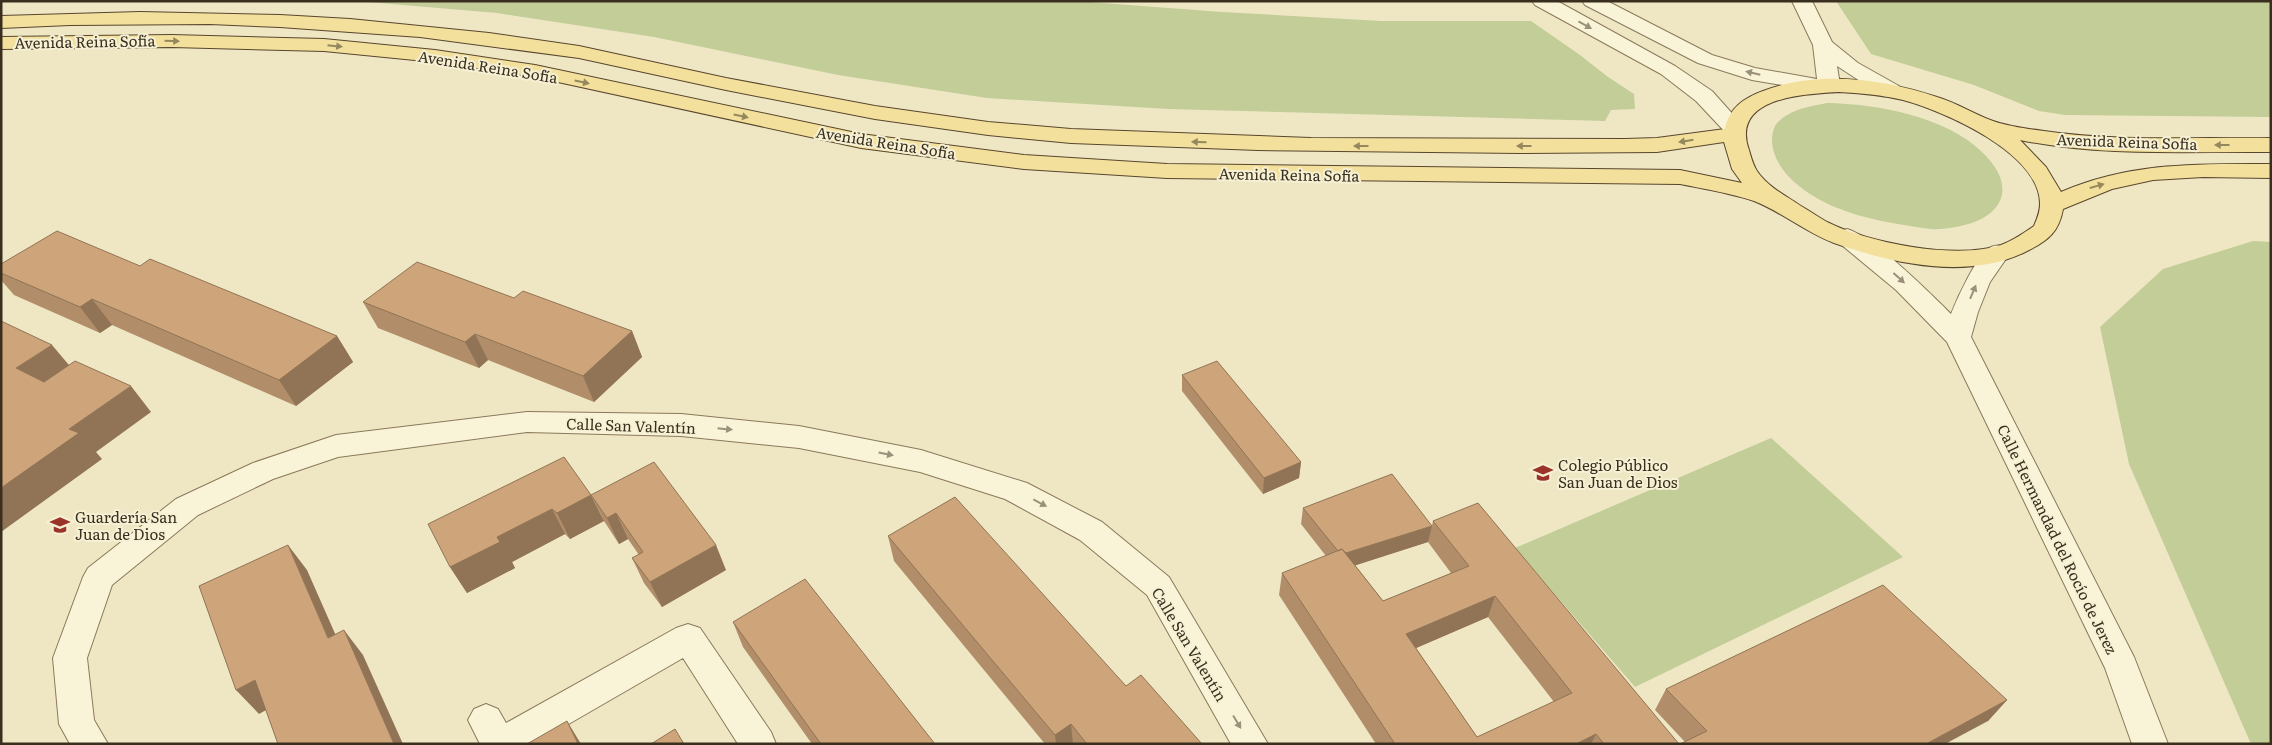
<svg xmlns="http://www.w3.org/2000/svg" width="2272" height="745" viewBox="0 0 2272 745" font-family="Literata,serif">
	<rect width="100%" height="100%" fill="#efe7c4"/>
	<path fill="#c2cd98" d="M356,1H1076L1222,12L1381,21H1531L1580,55L1608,77L1634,94L1635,109L1611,110L1605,121L1168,109L987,98L838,75L654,37L497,13Z
		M1836,1H2271V117L2065,115L2039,111L1974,85L1871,54Z
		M1827,103C1877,104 1945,116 1982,152C2019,187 2003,219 1956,227C1948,228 1939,230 1930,229C1897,224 1866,220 1835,207C1809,196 1774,173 1772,142C1772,135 1773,127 1778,122C1791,109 1811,106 1827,103Z
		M2253,241L2271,242V744H2251L2129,464L2100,327L2163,269Z
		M1771,438L1903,557L1635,687L1515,548Z"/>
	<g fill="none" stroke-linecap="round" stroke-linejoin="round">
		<defs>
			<path id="minor" d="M1532,1H1557L1675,66L1712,91L1746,129L1743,134L1735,136L1727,134L1696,101L1661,74L1535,5Z
				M1582,1H1607L1712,55L1755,68L1817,79L1813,45L1792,1H1812L1832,42L1858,63L1899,86L1902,91L1899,96L1891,97L1883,96L1837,66L1840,85L1837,90L1818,91L1752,80L1698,63L1585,5Z
				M1847,229C1873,236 1930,293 1951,314C1957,299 1978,252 1991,247C1997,244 2001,246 2007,247L2010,253L1990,282L1978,312L1971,337L2134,657L2168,744H2132L2105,668L1947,342L1896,290L1838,242L1835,237L1838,232Z
				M527,412L681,414L799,426L921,450L1027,483L1102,522L1169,577L1268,744H1231L1147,595L1080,540L1005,499L920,472L799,448L681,436L527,432L338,457L273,479L198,515L112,585L87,658L94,720L108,744H70L59,724L53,658L83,577L88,568L176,499L253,463L336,435Z
				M688,624L700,628L771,732L776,744H738L683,658L534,744H480L468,720L474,709L486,704L498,709L506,723L676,628Z"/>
			<path id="major" d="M140,12L280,15L350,19L489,33L579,46L726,78L875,106L988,122L1071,129L1311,138L1625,139L1657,138L1725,129C1729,108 1744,98 1763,91C1817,70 1884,79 1937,97C1957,103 1974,114 1993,121C2007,126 2028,129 2044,131C2117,142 2197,137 2271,138V152C2188,151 2101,157 2020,140L2046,167L2061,192C2131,162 2196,164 2271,164V178L2203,177L2153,180L2112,189L2063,209C2059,231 2049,240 2029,250C1971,281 1893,264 1834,243C1805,232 1782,212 1754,201C1730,193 1705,189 1680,184L1167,178L1024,169L861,148L535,77L435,62L324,51L172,47L1,49V37L172,35L324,39L435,50L535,65L861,134L1024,155L1167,164L1680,170L1742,183L1732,169L1724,142L1657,152L1520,153L1258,150L1071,143L988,135L875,119L726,90L579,58L420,37L280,27L210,24L70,25L1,28V16ZM1839,92C1860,93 1882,95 1903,100C1944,111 2040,153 2040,204C2040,212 2037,219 2034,226C2024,233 2012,241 2001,245C1956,260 1869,243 1827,222C1818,217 1810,211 1801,206C1786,196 1768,187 1757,171C1753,165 1751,157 1749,150C1730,97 1804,94 1839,92Z"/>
		</defs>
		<use href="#minor" stroke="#8a795a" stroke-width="2"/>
		<use href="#major" stroke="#58462e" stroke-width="2"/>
		<use href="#minor" fill="#f9f3d8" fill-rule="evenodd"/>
		<use href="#major" fill="#f2e09c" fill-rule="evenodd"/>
	</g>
	<path fill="#b18e69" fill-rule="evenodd" d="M1,264L140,266L337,336L353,362L296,406L112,325L100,333L14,295L1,280Z
		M514,298L632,331L642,357L594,402L488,360L479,368L378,328L363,302Z
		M1182,375L1301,462L1299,478L1263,494L1182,391Z
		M564,457L604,521L570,539L565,534L512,562L515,568L467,593L450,567Z
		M591,495L726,570L662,607L644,583L632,558L639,555L628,539L619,544L604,521Z
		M1303,508L1432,526L1433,521L1679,744H1376L1279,595L1282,573L1326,556L1301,524ZM1428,542L1451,573L1383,601L1355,565ZM1488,617L1554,702L1477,737L1416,648Z
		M888,536L1126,686L1202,744H1045L894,561Z
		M733,622L935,744H812L743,647Z
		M1666,689L2007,700L1988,721L1685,742L1655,710Z"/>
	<path fill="#907455" d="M92,299L112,325L100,333L80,307Z
		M632,331L642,357L594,402L583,376Z
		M475,334L488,360L479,368L465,342Z
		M337,336L353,362L296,406L279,380Z
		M52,345L74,371L39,394L16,368Z
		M131,386L151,412L96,452L102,459L1,532V488L69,429Z
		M1301,462L1299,478L1263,494L1264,478Z
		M591,495L604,521L570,539L557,513Z
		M552,509L565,534L512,562L515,568L467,593L450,567L497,537Z
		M616,513L628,539L619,544L607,518Z
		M1432,526L1428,542L1338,571L1341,555Z
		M288,545L307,570L348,663L328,638Z
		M716,545L726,570L662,607L650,582Z
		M1495,596L1488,617L1400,655L1406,634Z
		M344,630L363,655L403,744H394Z
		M255,680L277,704L259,714L236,690Z
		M2007,700L1988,721L1945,744H1926Z
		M567,721L581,744H578Z
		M1071,724L1073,744H1056L1055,735Z
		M1596,734L1591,744H1576Z"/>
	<path fill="#cea57a" stroke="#907455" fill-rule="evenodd" d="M57,231L140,266L150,259L337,336L279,380L92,299L80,307L1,273V264Z
		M417,262L514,298L523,291L632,331L583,376L475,334L465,342L363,302Z
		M1,321L52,345L16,368L44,382L75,361L131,386L69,429L79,433L1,488Z
		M1217,361L1301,462L1264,478L1182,375Z
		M564,457L591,495L557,513L552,509L497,537L500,542L450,567L428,524Z
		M654,462L716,545L650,582L632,558L643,552L616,513L607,518L591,495Z
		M1392,474L1432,526L1346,553L1342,549L1338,551L1303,508Z
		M955,497L1126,686L1141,675L1202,744H1087L1071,724L1055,735L888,536Z
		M1478,503L1679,744H1604L1596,734L1576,744H1395L1282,573L1342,549L1383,601L1469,566L1433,521ZM1495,596L1572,693L1477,737L1406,634Z
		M288,545L328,638L344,630L394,744H278L255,680L236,690L199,586Z
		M805,579L935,744H821L733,622Z
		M1883,585L2007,700L1926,744H1680L1707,731L1666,689Z
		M567,721L578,744H527Z
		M675,729L684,744H651Z"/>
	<defs><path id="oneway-solid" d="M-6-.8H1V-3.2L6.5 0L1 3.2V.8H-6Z" transform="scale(1.25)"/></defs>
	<g fill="#9a917b">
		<use href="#oneway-solid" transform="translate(1585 25) rotate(29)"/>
		<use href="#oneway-solid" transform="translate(1753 73) rotate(-167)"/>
		<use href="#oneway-solid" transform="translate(1899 278) rotate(42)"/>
		<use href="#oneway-solid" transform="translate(1973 292) rotate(-67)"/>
		<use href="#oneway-solid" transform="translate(725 429) rotate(6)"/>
		<use href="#oneway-solid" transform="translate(886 454) rotate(11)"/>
		<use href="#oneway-solid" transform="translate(1040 503) rotate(28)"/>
		<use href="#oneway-solid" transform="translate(1237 722) rotate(59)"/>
	</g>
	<g fill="#96885d">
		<use href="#oneway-solid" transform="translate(172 41) rotate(1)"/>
		<use href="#oneway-solid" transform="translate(335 46) rotate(6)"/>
		<use href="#oneway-solid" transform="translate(582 82) rotate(12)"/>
		<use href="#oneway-solid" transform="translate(741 116) rotate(12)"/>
		<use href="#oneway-solid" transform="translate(1686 141) rotate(171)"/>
		<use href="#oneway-solid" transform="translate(1199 142) rotate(-178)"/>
		<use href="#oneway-solid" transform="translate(2222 145) rotate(-180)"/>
		<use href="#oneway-solid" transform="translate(1361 146) rotate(-180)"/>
		<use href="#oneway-solid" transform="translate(1524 146) rotate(-180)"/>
		<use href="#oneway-solid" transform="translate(2097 186) rotate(-16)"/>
	</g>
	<defs>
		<symbol id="university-bare" viewBox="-9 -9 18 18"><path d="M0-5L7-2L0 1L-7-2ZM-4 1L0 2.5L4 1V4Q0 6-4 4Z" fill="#9a3429" stroke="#f6f0d4" stroke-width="2.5" paint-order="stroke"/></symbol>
		<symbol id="school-bare" viewBox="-9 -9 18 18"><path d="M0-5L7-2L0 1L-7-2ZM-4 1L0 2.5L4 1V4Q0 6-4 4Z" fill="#9a3429" stroke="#f6f0d4" stroke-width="2.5" paint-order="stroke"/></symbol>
	</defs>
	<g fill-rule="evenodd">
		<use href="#university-bare" x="1529" y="459" width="28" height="28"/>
		<use href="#school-bare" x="46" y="511" width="28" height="28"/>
	</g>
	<g text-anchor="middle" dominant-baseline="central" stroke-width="4" stroke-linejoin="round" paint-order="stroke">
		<g font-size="15" fill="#3a2f1e" stroke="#f6f0d4">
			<text transform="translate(85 41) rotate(-1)">Avenida Reina Sofía</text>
			<text transform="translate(488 66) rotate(9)">Avenida Reina Sofía</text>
			<text transform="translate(2127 141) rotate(2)">Avenida Reina Sofía</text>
			<text transform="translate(886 142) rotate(9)">Avenida Reina Sofía</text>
			<text transform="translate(1289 174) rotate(1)">Avenida Reina Sofía</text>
			<text transform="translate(631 425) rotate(2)">Calle San Valentín</text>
			<text transform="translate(2058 539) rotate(64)">Calle Hermandad del Rocío de Jerez</text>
			<text transform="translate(1190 644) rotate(59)">Calle San Valentín</text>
		</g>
		<g font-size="15" fill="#3a2f1e" stroke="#f6f0d4" text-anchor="start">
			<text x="1558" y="464">Colegio Público<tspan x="1558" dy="17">San Juan de Dios</tspan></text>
			<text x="75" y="516">Guardería San<tspan x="75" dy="17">Juan de Dios</tspan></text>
		</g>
	</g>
	<rect width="2272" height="745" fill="none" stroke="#3a2f1e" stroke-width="5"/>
</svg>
